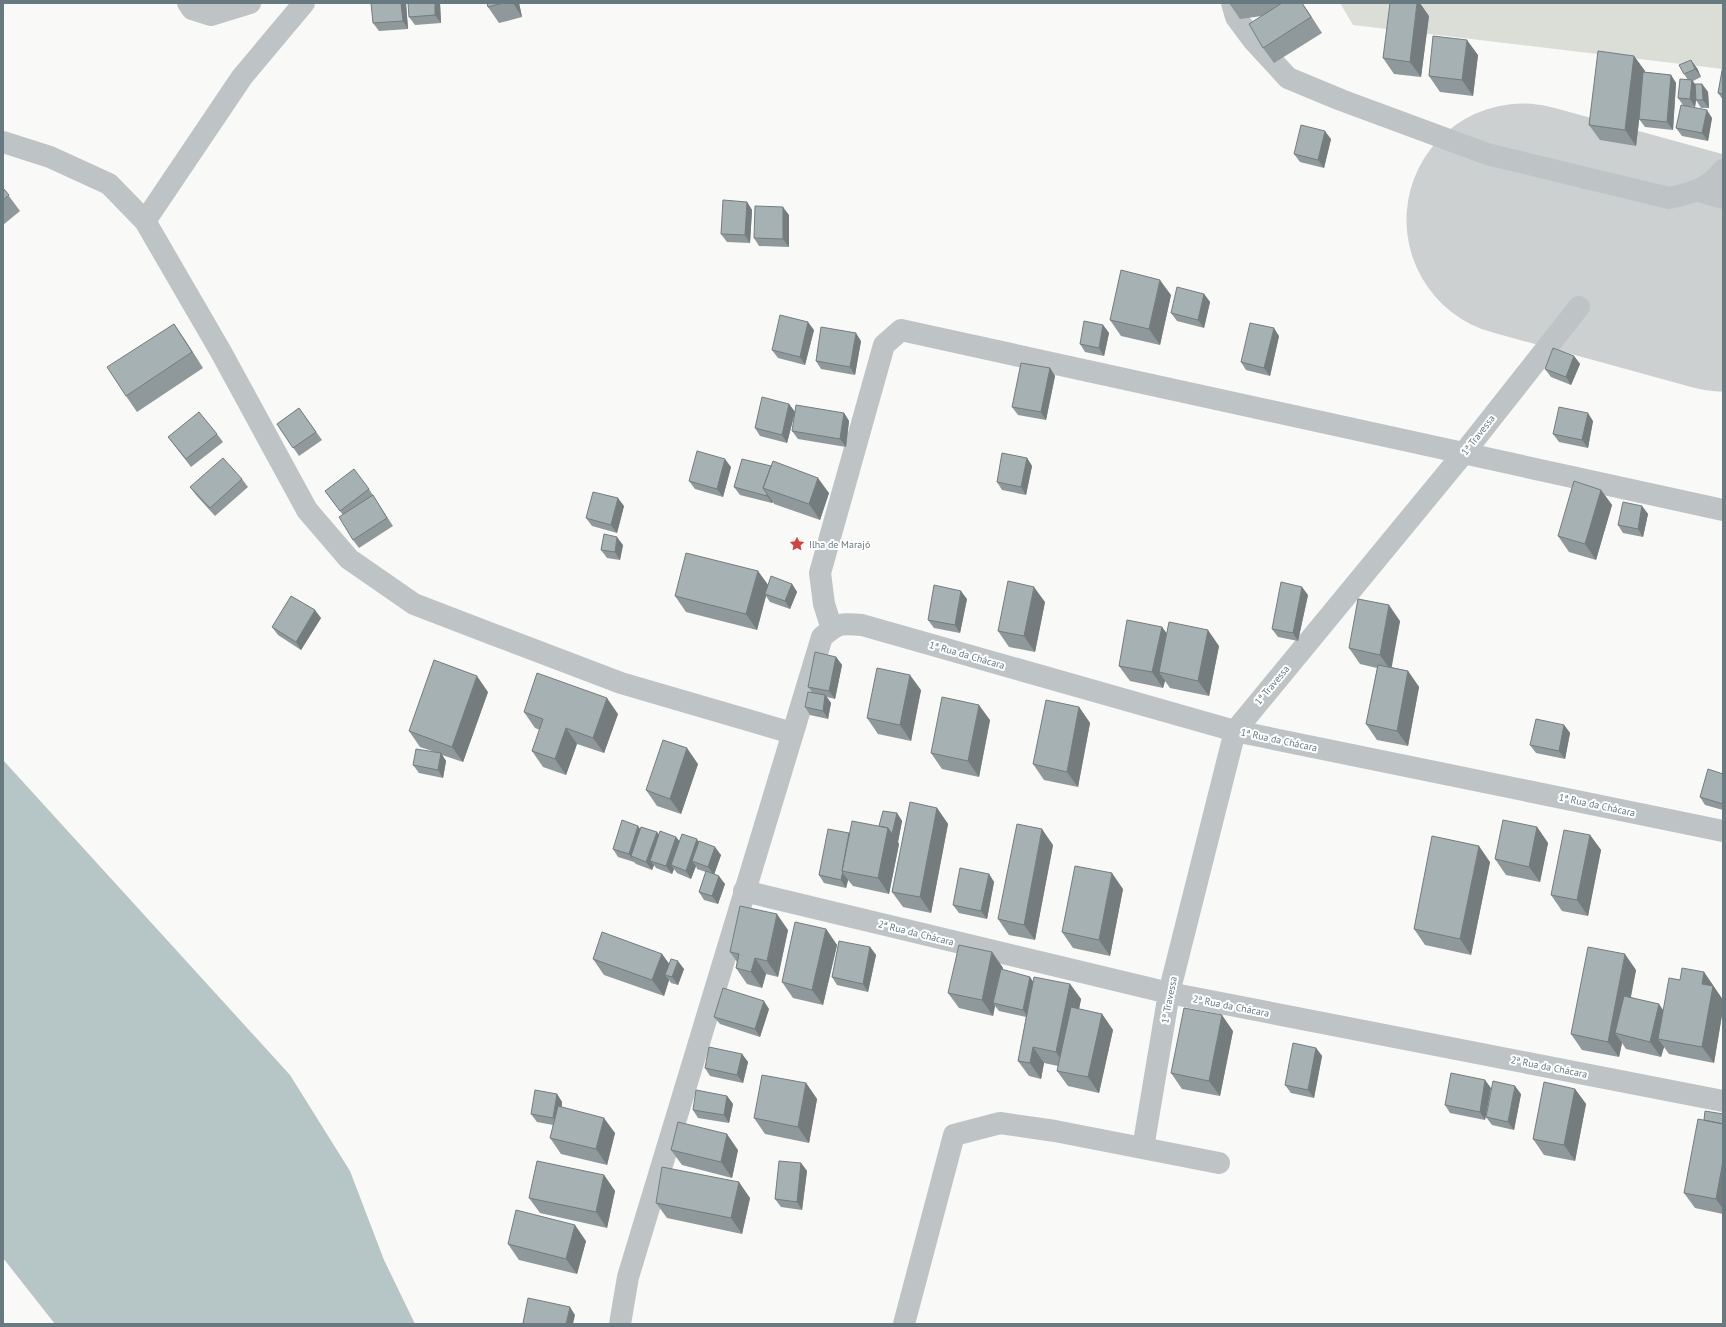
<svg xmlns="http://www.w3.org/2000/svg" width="1726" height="1327" viewBox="0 0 1726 1327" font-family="'PT Sans',sans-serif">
	<rect width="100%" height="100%" fill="#f9f9f7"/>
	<path fill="#daded7" d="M1340,3H1723V69L1353,25Z"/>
	<path fill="#b6c5c6" d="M3,760L290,1075L350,1171L384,1260L415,1324H55L3,1258Z"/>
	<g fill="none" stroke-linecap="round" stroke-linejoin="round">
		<path stroke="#ccd0d1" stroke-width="233" d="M1523,220L1723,275"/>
		<path stroke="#bec4c6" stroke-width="22" d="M188,3L192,9L211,15L250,3
			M1232,3L1236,17L1253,40L1288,78L1341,100L1487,154L1669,198C1691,193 1709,189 1723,170
			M3,142L50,157L109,184L145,221L221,352L307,510L349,559L414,604L492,634L621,683L792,733
			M1698,191L1723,198
			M145,221L242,77L304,3
			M832,629L824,604L820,573L884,345L901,330L1723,510
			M744,891L1169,993L1723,1101
			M1143,1148L1169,993L1235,731L1463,454L1579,307
			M620,1324L628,1277L822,637C838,623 841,623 862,625L1235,731L1723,831
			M904,1324L954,1135L1000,1123L1055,1131L1219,1163"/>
	</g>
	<path fill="#8f989a" d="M371,3H406L408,29L379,31L373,23Z
		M440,3L441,23L415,25L409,17Z
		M487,3H519L522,17L499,23L488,7Z
		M1229,3H1302L1322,33L1274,63L1263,48L1262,16L1240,19Z
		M1429,16L1421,77L1394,74L1383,58Z
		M1478,55L1473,96L1440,92L1429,76Z
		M1634,56L1645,71V72L1671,75L1676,83L1673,130L1645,127L1639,119L1640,112L1636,146L1600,140L1589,125Z
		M1723,65V100L1718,93Z
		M1697,68L1701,77L1693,81L1695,85L1702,84L1708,92L1709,108H1701L1696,100L1695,107L1685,106L1712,118L1708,141L1682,136L1676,128L1683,105L1678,98L1688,80L1684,74Z
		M1331,139L1324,168L1300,162L1294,154Z
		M3,188L20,211L3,225Z
		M747,202L752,210L750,243L727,242L721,234Z
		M789,215V247L759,246L754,238Z
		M1204,294L1210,302L1204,328L1177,321L1171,313Z
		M1171,295L1160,345L1121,336L1110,320Z
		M174,324L203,368L137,412L126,396Z
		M1103,325L1109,333L1104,356L1085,352L1080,344Z
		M814,330L805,365L778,358L772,350Z
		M1279,336L1270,376L1246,370L1241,362Z
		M861,341L855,375L821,369L816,361Z
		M1574,356L1580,364L1571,385L1551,377L1545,369Z
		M1050,368L1055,376L1046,420L1018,415L1012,407Z
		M789,404L795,412L787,443L760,436L755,428Z
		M299,408L322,440L299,456L277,424Z
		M844,413L849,421L846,447L798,439L792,431Z
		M1593,421L1588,448L1559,442L1553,434Z
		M217,434L223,442L191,467L168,437Z
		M1027,458L1032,466L1026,495L1002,490L997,482Z
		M742,459L829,493L820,520L774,504L773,502L772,503L740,495L734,487Z
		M731,467L723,497L695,489L689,481Z
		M242,479L248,487L215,516L196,495L190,487Z
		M369,489L393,526L359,548L353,540L343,515L325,491Z
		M1601,490L1612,505L1596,560L1569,552L1558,536Z
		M624,506L617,533L592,526L586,518Z
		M1642,506L1648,514L1643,537L1623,533L1618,525Z
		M623,545L620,560L607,558L601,550Z
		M792,584L797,592L790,609L770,602L766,596L757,630L686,612L675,596L768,585Z
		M1308,595L1298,641L1278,637L1272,629Z
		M967,599L960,633L934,628L928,620Z
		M1045,602L1035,652L1009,647L998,631Z
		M321,618L301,650L278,635L272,627Z
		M1400,621L1391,667L1408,671L1419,687L1408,746L1377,740L1366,724L1377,668L1360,664L1349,648Z
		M1162,627L1167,634L1219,646L1209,696L1170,688L1165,681L1163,688L1130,681L1119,666Z
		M836,657L842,665L835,699L827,697L831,703L828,719L810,715L805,707L812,692L808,687Z
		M921,690L911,741L878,734L867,718Z
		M488,692L463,762L442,755L446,761L443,778L419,773L413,765L435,752L420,747L409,731Z
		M1079,707L1090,723L1078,787L1044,780L1033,764Z
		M524,712L618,714L604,753L577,744L566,775L543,767L532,751L540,730L535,728Z
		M990,720L979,777L942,769L931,753Z
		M1564,725L1570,733L1565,759L1536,753L1530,745Z
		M698,764L681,814L657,806L646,790Z
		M1723,774V810L1705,805L1700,797Z
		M937,808L948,824L931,913L903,907L892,892Z
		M897,813L902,821L898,842L899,844L889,894L853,886L848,880L846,888L824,883L819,875L849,833L879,826Z
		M1537,827L1548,843L1540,882L1506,875L1495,859Z
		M640,829L657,832L659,835L676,837L680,842H699L721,855L714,874L725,884L718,904L704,900L699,892L706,872L697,869L696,866L691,879L677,873L674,869L672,874L656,868L654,865L652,870L636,864L634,862L618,857L613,849Z
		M1590,835L1601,850L1588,916L1562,911L1551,895Z
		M1053,845L1035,940L1009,935L998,919Z
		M1490,862L1471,955L1425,945L1414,929Z
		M989,874L994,882L987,919L959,913L953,905Z
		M1123,889L1110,956L1073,948L1062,932Z
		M826,929L837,945L823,1005L793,998L782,982Z
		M788,930L778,977L766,974L762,988L747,984L736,968L737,962L730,952Z
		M870,947L876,955L868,992L837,985L832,977Z
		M992,952L1003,968V970L1030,977L1033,982L1070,984L1081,999L1079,1009L1102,1014L1113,1030L1099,1093L1068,1086L1057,1071L1058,1066L1044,1063L1041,1079L1029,1076L1018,1061L1026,1017L999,1011L995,1006L993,1016L959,1008L948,993Z
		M662,954L669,964L684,969L678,985L671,983L669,980L664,996L604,975L593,959Z
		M1636,970L1631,997L1663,1010L1680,980L1704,972L1723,1000V1009L1714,1063L1669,1054L1664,1047L1661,1057L1626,1049L1622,1043L1619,1057L1582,1050L1571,1034Z
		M769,1009L760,1037L720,1024L714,1017Z
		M1233,1031L1220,1096L1182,1089L1171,1073Z
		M1316,1048L1322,1056L1314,1098L1291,1093L1285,1085Z
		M742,1054L748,1062L743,1083L710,1076L705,1068Z
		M806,1083L817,1099L809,1143L765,1134L754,1118Z
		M1491,1088L1485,1120L1450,1113L1445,1105Z
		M1575,1089L1586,1104L1575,1161L1544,1155L1533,1139Z
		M557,1094L562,1102V1107L615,1133L607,1165L561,1154L550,1138L553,1125L537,1122L531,1114Z
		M1521,1094L1514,1130L1492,1125L1486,1117Z
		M727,1096L733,1104L729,1123L698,1118L693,1110Z
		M1723,1114V1214L1695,1208L1684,1193L1704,1120Z
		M671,1150H738L732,1178L682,1165Z
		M801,1163L807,1171L802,1210L781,1207L775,1199Z
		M604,1175L615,1191L607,1228L540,1213L529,1198Z
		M750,1198L742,1234L667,1218L656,1203Z
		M586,1241L577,1274L519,1260L508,1244Z"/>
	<path fill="#747c7d" d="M401,3H406L408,29L403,21Z
		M435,3H440L441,23L435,15Z
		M513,3H519L522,17Z
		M1302,3L1307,10L1322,33L1311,17Z
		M1417,3H1420L1429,16L1421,77L1410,62Z
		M1467,40L1478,55L1473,96L1462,80Z
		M1634,56L1645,71L1636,146L1625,130Z
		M1691,60L1697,68L1701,77L1695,69Z
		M1671,75L1676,83L1673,130L1667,122Z
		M1692,80L1698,88L1695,107L1690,99Z
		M1702,84L1708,92L1709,108L1703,100Z
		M1707,110L1712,118L1708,141L1702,133Z
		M1325,131L1331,139L1324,168L1318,160Z
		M747,202L752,210L750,243L745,235Z
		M783,207L789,215V247L783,239Z
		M1160,280L1171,295L1160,345L1149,329Z
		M1204,294L1210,302L1204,328L1198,320Z
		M808,322L814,330L805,365L800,357Z
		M174,324L185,340L203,368L192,352Z
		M1103,325L1109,333L1104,356L1099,348Z
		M1274,328L1279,336L1270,376L1264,368Z
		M856,333L861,341L855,375L850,367Z
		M1574,356L1580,364L1571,385L1566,377Z
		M1050,368L1055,376L1046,420L1041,412Z
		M789,404L795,412L787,443L782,435Z
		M844,413L849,421L846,447L840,439Z
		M1588,413L1593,421L1588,448L1582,440Z
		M1027,458L1032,466L1026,495L1021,487Z
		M725,459L731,467L723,497L717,489Z
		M818,478L829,493L820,520L809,504Z
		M1601,490L1612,505L1596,560L1585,544Z
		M767,494L773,502L772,503L767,496Z
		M618,498L624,506L617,533L611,525Z
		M1642,506L1648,514L1643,537L1638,529Z
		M617,537L623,545L620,560L615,552Z
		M758,571L769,586L765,594L766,596L757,630L746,614Z
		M792,584L797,592L790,609L785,601Z
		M1034,587L1045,602L1035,652L1024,636Z
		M1302,587L1308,595L1298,641L1293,633Z
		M961,591L967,599L960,633L955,625Z
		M1389,605L1400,621L1391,671L1380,655Z
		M315,610L321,618L301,650L296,642Z
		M1162,627L1173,642L1159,672L1165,681L1163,688L1152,672Z
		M1208,630L1219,646L1209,696L1198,681Z
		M836,657L842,665L835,699L829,691Z
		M1408,671L1419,687L1408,746L1397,731Z
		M910,675L921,690L911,741L900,725Z
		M477,676L488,692L463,762L452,747Z
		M825,695L831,703L828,719L823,711Z
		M607,698L618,714L604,753L593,738Z
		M979,705L990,720L979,777L968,761Z
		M1079,707L1090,723L1078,787L1067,772Z
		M1564,725L1570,733L1565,759L1559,751Z
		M566,728L577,744L566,775L555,759Z
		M687,748L698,764L681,814L670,799Z
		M441,753L446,761L443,778L438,770Z
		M937,808L948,824L931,913L920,897Z
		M897,813L902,821L898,842L899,844L889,894L878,878L888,828Z
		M638,826L644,834L631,856L634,862L629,854Z
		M1537,827L1548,843L1540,882L1529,867Z
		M1042,829L1053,845L1035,940L1024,925Z
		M657,832L662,840L650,861L654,865L652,870L646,862Z
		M1590,835L1601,850L1588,916L1577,900Z
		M676,837L682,845L671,865L674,869L672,874L666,866Z
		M697,839L702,847L692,861L696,866L691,879L686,871Z
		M1479,846L1490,862L1471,955L1460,939Z
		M715,847L721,855L714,875L708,867Z
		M842,872L848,880L846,888L841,880Z
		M1112,873L1123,889L1110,956L1099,940Z
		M989,874L994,882L987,919L981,911Z
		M719,876L725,884L718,904L712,896Z
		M777,914L788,930L778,977L767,961Z
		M826,929L837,945L823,1005L812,990Z
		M870,947L876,955L868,992L863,984Z
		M992,952L1003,968L996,1004L993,1003L995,1006L993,1016L982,1000Z
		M662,954L673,969L665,975L669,980L664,996L652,980Z
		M1625,954L1636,970L1623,1035L1615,1033L1622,1043L1619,1057L1608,1042Z
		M755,958L766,974L762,988L751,972Z
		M678,961L684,969L678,985L672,977Z
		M1704,972L1723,1000V1009L1714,1063L1702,1047V984Z
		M1030,977L1035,985L1028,1017L1023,1010Z
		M1070,984L1081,999L1067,1068L1056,1052Z
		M764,1001L769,1009L760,1037L755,1029Z
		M1659,1004L1670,1020L1658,1039L1664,1047L1661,1057L1650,1042Z
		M1102,1014L1113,1030L1099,1093L1088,1077Z
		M1222,1015L1233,1031L1220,1096L1209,1081Z
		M1033,1047L1044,1063L1041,1079L1030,1063Z
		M1316,1048L1322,1056L1314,1098L1308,1090Z
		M742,1054L748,1062L743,1083L737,1075Z
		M1485,1080L1491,1088L1485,1120L1480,1112Z
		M806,1083L817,1099L809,1143L798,1127Z
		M1515,1086L1521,1094L1514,1130L1508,1122Z
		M1575,1089L1586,1104L1575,1161L1564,1145Z
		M557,1094L562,1102L559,1126L553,1118Z
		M727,1096L733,1104L729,1123L724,1115Z
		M604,1118L615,1133L607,1165L596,1149Z
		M727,1134L738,1150L732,1178L721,1162Z
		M1723,1161V1209L1716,1199Z
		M801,1163L807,1171L802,1210L797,1202Z
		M604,1175L615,1191L607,1228L596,1212Z
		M739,1182L750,1198L742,1234L731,1218Z
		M575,1225L586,1241L577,1274L566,1259Z
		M570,1307L575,1315L573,1324H566Z"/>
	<path fill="#a6b1b3" stroke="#747c7d" d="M371,3H401L403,21L373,23Z
		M408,3H435V15L409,17Z
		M487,3H503L488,7Z
		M1282,3H1302L1311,17L1263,48L1249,24Z
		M1390,3H1417L1410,62L1383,58Z
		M1433,36L1467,40L1462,80L1429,76Z
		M1598,51L1634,56L1625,130L1589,125Z
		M1691,60L1695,69L1684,74L1679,65Z
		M1723,65V94L1718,93Z
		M1643,72L1671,75L1667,122L1639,119Z
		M1680,79L1692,80L1690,99L1678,98Z
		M1695,84H1702L1703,100H1696Z
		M1681,105L1707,110L1702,133L1676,128Z
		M1301,125L1325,131L1318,160L1294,154Z
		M3,188L9,195L3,200Z
		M723,200L747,202L745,235L721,234Z
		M755,206L783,207V239L754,238Z
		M1121,270L1160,280L1149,329L1110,320Z
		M1177,287L1204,294L1198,320L1171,313Z
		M780,315L808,322L800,357L772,350Z
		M1084,321L1103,325L1099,348L1080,344Z
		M1250,323L1274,328L1264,368L1241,362Z
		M174,324L192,352L126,396L107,367Z
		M821,327L856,333L850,367L816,361Z
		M1553,348L1574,356L1566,377L1545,369Z
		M1021,363L1050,368L1041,412L1012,407Z
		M762,397L789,404L782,435L755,428Z
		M796,405L844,413L840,439L792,431Z
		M1559,407L1588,413L1582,440L1553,434Z
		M299,408L316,432L293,448L277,424Z
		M199,412L217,434L186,459L168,437Z
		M697,451L725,459L717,489L689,481Z
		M1002,453L1027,458L1021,487L997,482Z
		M223,458L242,479L210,508L190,487Z
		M742,459L771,466L763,488L767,494V496L734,487Z
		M773,461L818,478L809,504L763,488Z
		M354,469L369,489L340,511L325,491Z
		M1574,481L1601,490L1585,544L1558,536Z
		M593,492L618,498L611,525L586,518Z
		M373,495L387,518L353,540L339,517Z
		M1623,502L1642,506L1638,529L1618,525Z
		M604,534L617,537L615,552L601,550Z
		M686,553L758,571L746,614L675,596Z
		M771,576L792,584L785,601L765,594Z
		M1008,581L1034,587L1024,636L998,631Z
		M1281,582L1302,587L1293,633L1272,629Z
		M934,585L961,591L955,625L928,620Z
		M291,596L315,610L296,642L272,627Z
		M1358,599L1389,605L1380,655L1349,648Z
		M1127,620L1162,627L1152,672L1119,666Z
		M1169,622L1208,630L1198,681L1159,672Z
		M815,652L836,657L829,691L808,687Z
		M434,660L477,676L452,747L409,731Z
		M1378,665L1408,671L1397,731L1366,724Z
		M877,668L910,675L900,725L867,718Z
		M537,673L607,698L593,738L566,728L555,759L532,751L543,719L524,712Z
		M808,692L825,695L823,711L805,707Z
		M942,697L979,705L968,761L931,753Z
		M1046,700L1079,707L1067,772L1033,764Z
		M1536,719L1564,725L1559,751L1530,745Z
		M663,740L687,748L670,799L646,790Z
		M416,749L441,753L438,770L413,765Z
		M1708,769L1723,774V804L1700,797Z
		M910,802L937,808L920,897L892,892Z
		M883,811L897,813L892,834L888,828L879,826Z
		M622,820L638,826L629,854L613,849Z
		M1503,820L1537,827L1529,867L1495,859Z
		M852,821L888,828L878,878L842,871Z
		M1017,824L1042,829L1024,925L998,919Z
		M641,827L657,832L646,862L631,856Z
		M828,829L849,833L842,871H843L841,880L819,875Z
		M1564,830L1590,835L1577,900L1551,895Z
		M660,831L676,837L666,866L650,861Z
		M682,834L697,839L686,871L671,865Z
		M1432,836L1479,846L1460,939L1414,929Z
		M699,841L715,847L708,867L692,861Z
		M1075,866L1112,873L1099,940L1062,932Z
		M960,868L989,874L981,911L953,905Z
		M706,871L719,876L712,896L699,892Z
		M740,906L777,914L767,961L755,958L751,972L736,968L739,954L730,952Z
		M795,922L826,929L812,990L782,982Z
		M602,932L662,954L652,980L593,959Z
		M839,941L870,947L863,984L832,977Z
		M959,945L992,952L982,1000L948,993Z
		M1588,947L1625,954L1608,1042L1571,1034Z
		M671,959L678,961L672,977L665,975Z
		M1682,968L1704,972L1702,984L1713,986L1702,1047L1658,1039L1669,978L1680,980Z
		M1001,969L1030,977L1023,1010L993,1003Z
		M1034,977L1070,984L1056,1052L1033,1047L1030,1063L1018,1061Z
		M723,988L764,1001L755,1029L714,1017Z
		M1624,996L1659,1004L1650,1042L1615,1033Z
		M1071,1007L1102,1014L1088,1077L1057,1071Z
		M1184,1008L1222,1015L1209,1081L1171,1073Z
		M1293,1043L1316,1048L1308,1090L1285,1085Z
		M709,1047L742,1054L737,1075L705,1068Z
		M1451,1073L1485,1080L1480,1112L1445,1105Z
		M762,1075L806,1083L798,1127L754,1118Z
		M1493,1081L1515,1086L1508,1122L1486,1117Z
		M1544,1082L1575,1089L1564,1145L1533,1139Z
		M535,1090L557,1094L553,1118L531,1114Z
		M696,1090L727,1096L724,1115L693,1110Z
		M558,1106L604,1118L596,1149L550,1138Z
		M1705,1111L1723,1114V1124L1704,1120Z
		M1698,1119L1723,1124V1161L1716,1199L1684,1193Z
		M678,1122L727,1134L721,1162L671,1150Z
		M537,1161L604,1175L596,1212L529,1198Z
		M779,1161L801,1163L797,1202L775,1199Z
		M662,1167L739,1182L731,1218L656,1203Z
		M516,1210L575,1225L566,1259L508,1244Z
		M528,1298L570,1307L566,1324H526L523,1323Z"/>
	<defs>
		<symbol id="sight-bare" viewBox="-9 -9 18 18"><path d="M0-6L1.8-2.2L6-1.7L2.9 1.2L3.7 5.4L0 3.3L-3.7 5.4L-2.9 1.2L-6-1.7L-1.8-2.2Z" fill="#d3423d" stroke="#fff" stroke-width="2.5" paint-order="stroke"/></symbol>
	</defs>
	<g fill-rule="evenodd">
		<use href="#sight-bare" x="786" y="533" width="22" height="22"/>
	</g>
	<g text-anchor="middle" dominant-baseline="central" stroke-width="4" stroke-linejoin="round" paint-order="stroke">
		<g font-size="10" fill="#667a7f" stroke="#fff">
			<text transform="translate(1478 435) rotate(-52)">1ª Travessa</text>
			<text transform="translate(967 655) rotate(16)">1ª Rua da Chácara</text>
			<text transform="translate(1272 685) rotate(-50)">1ª Travessa</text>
			<text transform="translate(1279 740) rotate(12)">1ª Rua da Chácara</text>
			<text transform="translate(1597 805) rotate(12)">1ª Rua da Chácara</text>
			<text transform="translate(916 933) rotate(14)">2ª Rua da Chácara</text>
			<text transform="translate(1169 1000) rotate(-79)">1ª Travessa</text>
			<text transform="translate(1231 1006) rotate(11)">2ª Rua da Chácara</text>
			<text transform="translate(1549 1067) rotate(11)">2ª Rua da Chácara</text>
		</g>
		<g font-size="10" fill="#667a7f" stroke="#fff" text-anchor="start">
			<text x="809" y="544">Ilha de Marajó</text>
		</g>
	</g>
	<rect width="1726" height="1327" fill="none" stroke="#667a7f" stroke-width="8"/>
</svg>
